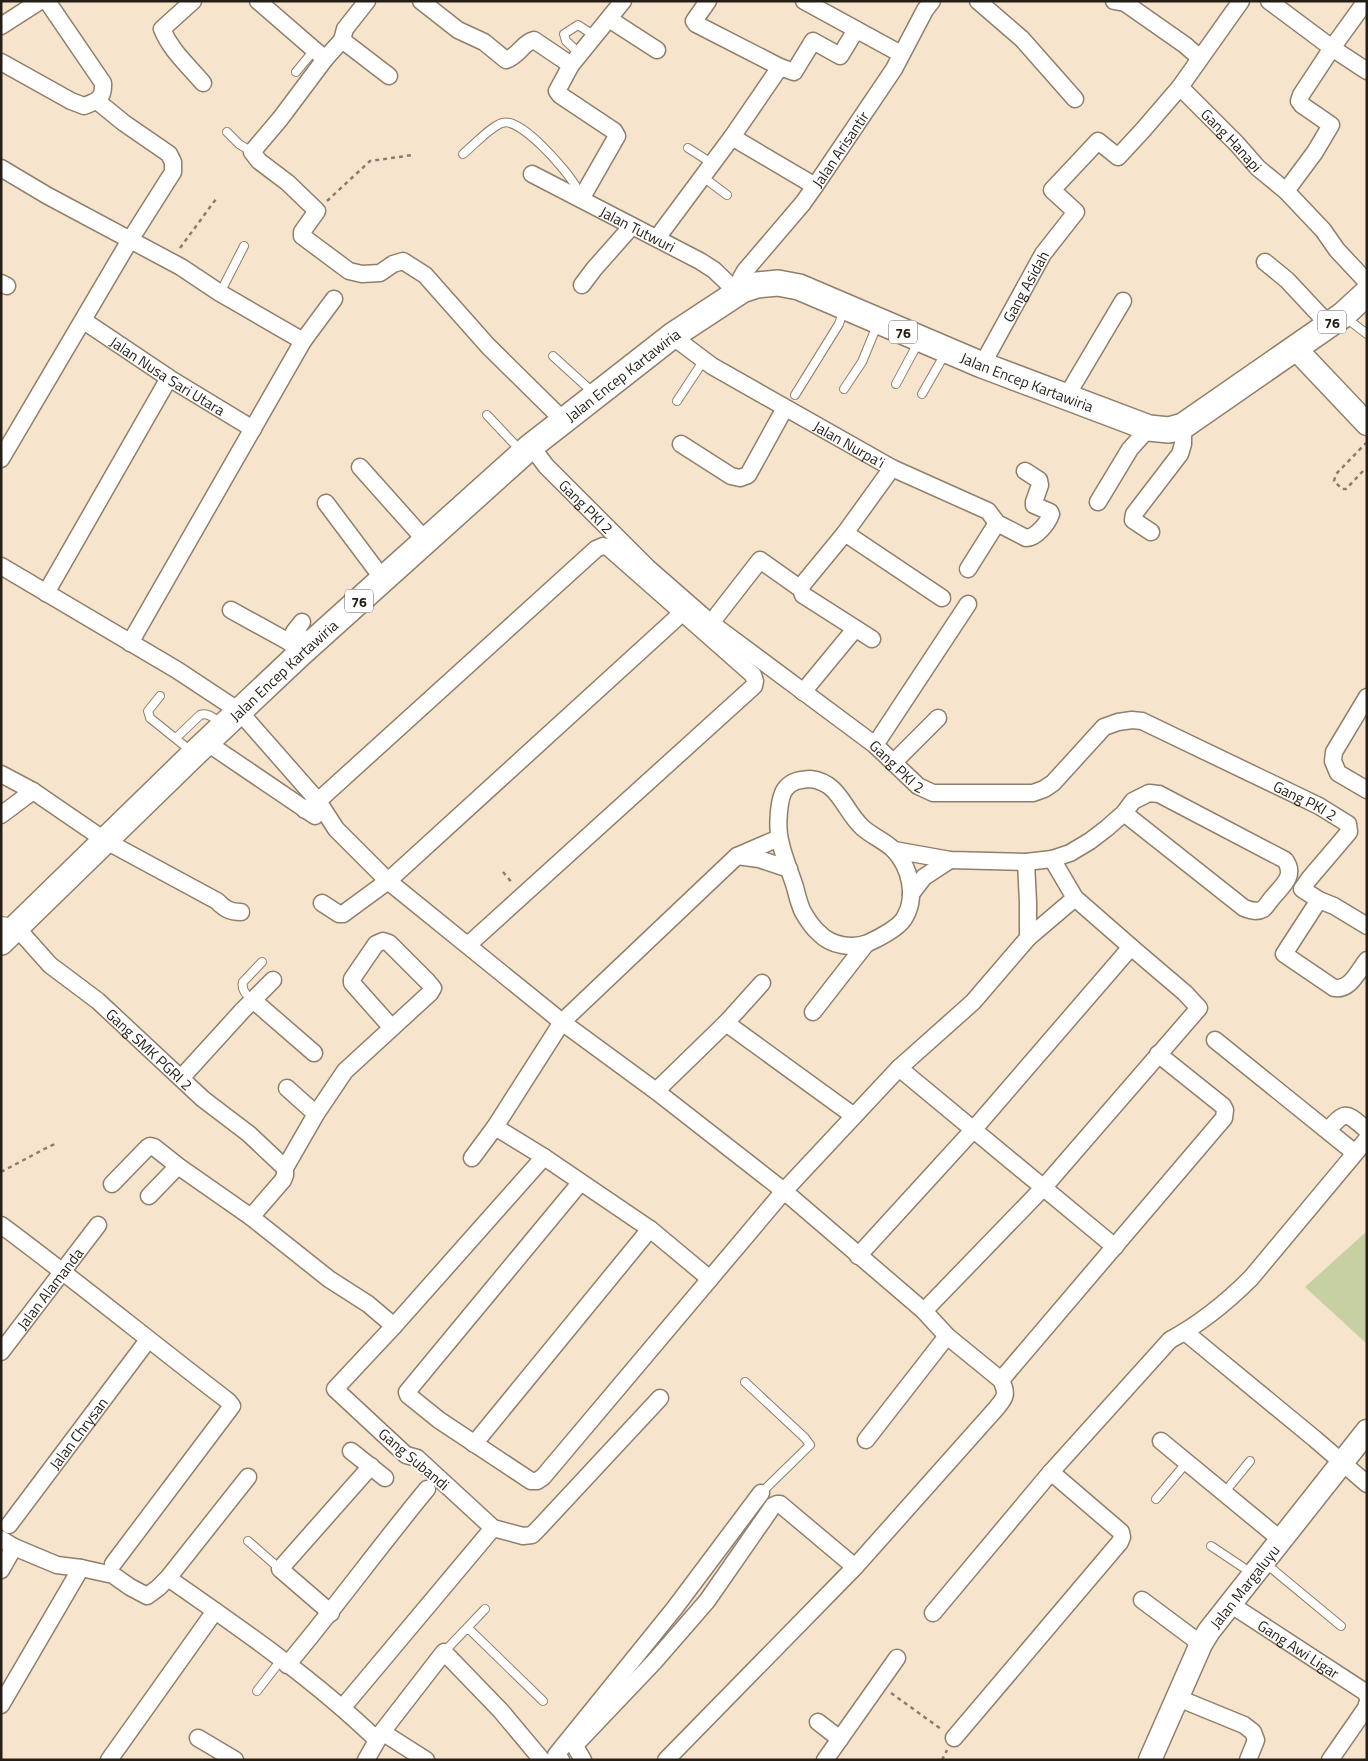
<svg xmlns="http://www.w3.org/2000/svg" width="1368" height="1761" viewBox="0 0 1368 1761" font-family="'Titillium Web',sans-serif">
	<rect width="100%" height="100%" fill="#f7e4cd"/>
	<path fill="#c7d0a3" d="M1367,1231V1344L1305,1287Z"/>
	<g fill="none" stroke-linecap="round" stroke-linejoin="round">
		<defs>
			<path id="lane" d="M580,54L566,41L564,34L578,25L595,36
				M296,72L315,49
				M227,132L239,144L252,152
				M688,148L713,164
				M463,154C474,145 490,127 502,123C520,116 566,170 575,185C577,188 578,192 579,196
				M703,177L727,195
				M220,293L244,246
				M1346,318L1367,334
				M553,356L587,387L591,394
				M896,384L919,341
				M844,389L862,362L878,323
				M922,394L946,352
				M795,395L839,324L844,309
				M677,401L704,360
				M487,415L520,450
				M160,696L148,711L150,718L191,751
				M176,738L200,715C208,712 215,719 222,724
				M1,921L8,922L13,925
				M253,1000C247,996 241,990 243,982L262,962
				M745,1382L805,1438L810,1445L761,1493
				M1224,1493L1250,1461
				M1156,1499L1187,1462
				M248,1541L280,1569
				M1211,1546L1253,1574
				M1265,1563L1341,1626
				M468,1628L543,1701
				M444,1652L485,1609
				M257,1691L281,1660"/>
			<g id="street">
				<path d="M193,1L162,29C171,51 188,65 203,83"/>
				<path d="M258,1L325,59"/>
				<path d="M367,1L345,29L342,40L325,59L280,119L252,152L259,161L288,183L317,211L302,232V236L349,271L362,274L380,273L393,264L403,261L425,275L488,346L564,421"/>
				<path d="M421,1L458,30L484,42L506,60C520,55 522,43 534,40L571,65"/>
				<path d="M804,1L901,54"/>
				<path d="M978,1L1022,39L1075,99"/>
				<path d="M1114,1L1125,3L1185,45L1200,58"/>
				<path d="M1269,1L1332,48L1367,71"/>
				<path d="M609,19L657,50"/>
				<path d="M1,26L40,1"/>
				<path d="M342,40L389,76"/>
				<path d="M1,62L71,101L84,106C97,101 104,99 103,83L47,1"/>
				<path d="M780,67L794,72L813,41L840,56L856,30"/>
				<path id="s1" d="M1180,87L1237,144L1258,168L1286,191L1323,230L1337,250L1367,282"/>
				<path d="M732,137L815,186"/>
				<path d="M1,168L48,196L181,267L220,293L303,341"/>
				<path id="s2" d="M532,174L700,261L714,270L738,293"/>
				<path d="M1286,191L1315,152L1331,125L1302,105L1299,101L1301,95L1332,48L1366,1"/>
				<path d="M581,199L617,136L614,131L560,95L557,91L571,65L623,1"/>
				<path d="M657,238L732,137L780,67L696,24L694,21L708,1"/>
				<path d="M1265,262L1287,280L1329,325"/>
				<path d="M1,283L7,286"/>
				<path d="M582,285L594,269L632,226"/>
				<path id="s3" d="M742,290L741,278L745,271L803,203L815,186L894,69L925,10L932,1"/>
				<path id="s4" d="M84,321L169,378L253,429"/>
				<path id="s5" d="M672,336L712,366L892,468L988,511L997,523L1026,538C1036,538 1048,523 1051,514L1050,512L1034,505V502L1040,485L1039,480L1025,471"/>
				<path id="s6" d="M982,365L1043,254L1076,212L1052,190L1098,141L1118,157L1143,130L1180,87L1241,1"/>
				<path d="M1066,397L1123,301"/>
				<path d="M681,444L731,476L740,478L748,475L785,408"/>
				<path id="s7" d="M531,446L546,466L648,568L711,623L875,745L918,786L933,793H1033L1044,789L1053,783L1104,727L1118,722L1132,720L1142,721L1319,806L1348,824L1349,832L1309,879L1302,889L1319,900"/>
				<path d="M1,459L130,240L173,172V162L169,154L124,123L97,101"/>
				<path d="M360,467L426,541"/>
				<path d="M1098,502L1130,449L1149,428"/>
				<path d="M326,503L383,579"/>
				<path d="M1151,532L1133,520L1134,514L1180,454L1183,444V426"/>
				<path d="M845,533L942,598"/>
				<path d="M1,566L177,670L239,711L318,801L336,829L388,881L562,1022L656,1091L784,1191L924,1311L947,1336L1001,1380C1009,1396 1004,1399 993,1412L855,1567L666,1760"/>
				<path d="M968,569L997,523"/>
				<path d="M46,593L169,378"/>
				<path d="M231,610L289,642L301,653"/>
				<path d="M302,622L294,632L312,644"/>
				<path d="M711,623L760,560L801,589"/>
				<path d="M872,639L803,595L801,589L803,584L845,533L892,468"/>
				<path d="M130,643L303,341L334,299"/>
				<path d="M803,692L855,629"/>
				<path d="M1367,697L1334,752L1333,761L1338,773L1367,790"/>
				<path d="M206,742L315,816"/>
				<path d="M875,745L968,604"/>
				<path d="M894,762L938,718"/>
				<path d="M1,774L33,791L106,841L217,901C225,909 230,912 241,912"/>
				<path d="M810,779C840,782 843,810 863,828C872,836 885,841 894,850C910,867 917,896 905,917C900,927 879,938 868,943C853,949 831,946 819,933C813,928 807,919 803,912C799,904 797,895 795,887C790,871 783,856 780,840C777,828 778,797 786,788C793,780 800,780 810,779Z"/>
				<path d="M305,810L318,801L596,549L603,546L609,548L753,675L755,681L754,686L468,945"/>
				<path d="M1,815L33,791"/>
				<path d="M894,850L950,860L1026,862L1052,859L1070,853L1090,841L1107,828L1124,813L1133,801L1149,793L1159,794L1285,860C1296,875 1283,885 1273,897C1270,900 1267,906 1263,909C1256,913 1250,910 1244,908L1124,813"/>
				<path d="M737,856L759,859L789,869"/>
				<path d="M1052,859L1075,898L1131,947"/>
				<path d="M1026,862L1028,902V938"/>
				<path d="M911,894L924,877L950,860"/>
				<path d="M322,903L339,914H343L388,881L682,613"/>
				<path d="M1367,926L1334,906L1319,900L1284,954L1334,988C1350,991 1358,971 1367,960"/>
				<path id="s8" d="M17,928L50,965L98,1001L203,1099L249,1134L285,1168"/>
				<path d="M254,1001L314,1053"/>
				<path d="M813,1012L866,944"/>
				<path d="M726,1023L854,1116"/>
				<path d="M1215,1040L1355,1153"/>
				<path d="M899,1068L1115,1247"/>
				<path d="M182,1077L242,1011L273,980"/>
				<path d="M287,1088L316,1114"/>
				<path d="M656,1091L726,1023L762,983"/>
				<path d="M495,1127L544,1157L650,1229L710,1279"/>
				<path d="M1328,1130C1347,1109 1346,1113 1367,1130"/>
				<path d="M544,1157L394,1326L335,1389L406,1455L417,1458L493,1528L523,1536L532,1535L539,1528L660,1398"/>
				<path d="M472,1158L495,1127L562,1022L737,856L779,838"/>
				<path d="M580,1183L407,1392L408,1395L439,1420L531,1481H537L543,1477L784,1191L899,1068L973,1002L1028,938L1075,898"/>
				<path d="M112,1184L147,1148L150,1146L154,1147L178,1166L251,1217L329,1279L368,1304L394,1326"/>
				<path d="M149,1196L178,1166"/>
				<path d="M251,1217L283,1180L285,1175V1168L316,1114L345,1071L430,993L433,988L428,982L389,943L383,941L376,944L352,979V983L392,1028"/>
				<path d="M1,1225C78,1282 152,1343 228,1401L232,1406L113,1564"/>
				<path d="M858,1256L974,1129L1131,947L1185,993L1199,1008L1044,1187L924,1311"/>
				<path d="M1185,1332L1315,1439L1367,1484"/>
				<path id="s9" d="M1,1352L98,1225"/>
				<path d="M1001,1380L1224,1118L1225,1110L1223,1106L1158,1054"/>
				<path d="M866,1440L947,1336"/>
				<path d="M1161,1441L1280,1539"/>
				<path d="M474,1444L650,1229"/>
				<path d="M351,1451L385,1478"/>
				<path id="s10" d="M9,1525L148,1340"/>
				<path d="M1,1539L14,1547L57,1565L81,1568L113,1575L130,1587L147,1596L158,1588L168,1578L248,1477"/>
				<path d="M1,1570L14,1547"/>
				<path d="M168,1578C240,1628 314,1679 377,1740"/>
				<path d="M1142,1600L1201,1644"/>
				<path id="s11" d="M1230,1604L1365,1692L1367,1696"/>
				<path d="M331,1613L280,1569L371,1466"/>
				<path d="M933,1613L1051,1472L1170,1340C1200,1324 1227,1302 1251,1278L1367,1139"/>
				<path d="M287,1665C335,1608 379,1547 427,1489"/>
				<path d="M1178,1698L1244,1725L1253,1732L1256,1740L1248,1760"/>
				<path d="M1,1705L81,1568"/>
				<path d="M343,1707L493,1528"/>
				<path d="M818,1722L840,1739"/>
				<path d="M382,1732L426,1760"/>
				<path d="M198,1738L235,1760"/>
				<path d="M954,1738L1120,1542L1122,1537L1121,1532L1051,1472"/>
				<path d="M109,1760L215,1611"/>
				<path d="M366,1760L382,1732L444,1652L501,1711L542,1760"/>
				<path d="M561,1760L556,1755L674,1609L761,1493"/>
				<path d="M583,1760L576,1748L577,1743L654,1662L707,1601L773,1506L777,1504H780L855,1567"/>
				<path d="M825,1760L897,1658"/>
				<path d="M1330,1760L1366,1708L1367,1704"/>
			</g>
			<g id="secondary">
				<path d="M1295,348L1367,424"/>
				<path id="s12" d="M1150,1760L1201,1644L1209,1631L1367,1431"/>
			</g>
			<g id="primary">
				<path id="s13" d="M1,942L194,754L301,653L530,447L672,336L742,290L757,285L778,283L799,287L982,365L1149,428L1169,430L1183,426L1343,315L1367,293"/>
			</g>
		</defs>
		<use href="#lane" stroke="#907f6a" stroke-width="10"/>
		<use href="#street" stroke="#907f6a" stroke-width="19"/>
		<use href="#secondary" stroke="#907f6a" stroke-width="25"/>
		<use href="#primary" stroke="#907f6a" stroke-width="28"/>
		<path stroke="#8b7e6f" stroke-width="2.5" stroke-dasharray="4 4" stroke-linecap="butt" d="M327,201L370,161L413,155
			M180,248L216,199
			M1363,471L1346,489H1342L1334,481L1336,474L1366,443
			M503,872L513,884
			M1,1172L50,1146L58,1143
			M891,1693L941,1729
			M942,1760L947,1750"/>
		<use href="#lane" stroke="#fff" stroke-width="8"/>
		<use href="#street" stroke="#fff" stroke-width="16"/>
		<use href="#secondary" stroke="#fff" stroke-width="22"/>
		<use href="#primary" stroke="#fff" stroke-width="25"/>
	</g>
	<g text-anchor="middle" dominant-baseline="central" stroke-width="4" stroke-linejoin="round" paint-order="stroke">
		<g fill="#fff" stroke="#66625c" stroke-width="1">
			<rect x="1318" y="310.5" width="28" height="23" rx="4"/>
			<rect x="889" y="320.5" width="28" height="23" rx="4"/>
			<rect x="345" y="589.5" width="28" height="23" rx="4"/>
		</g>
		<g font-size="14" font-weight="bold" fill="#251e16">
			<text x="1332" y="322">76</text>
			<text x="903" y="332">76</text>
			<text x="359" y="601">76</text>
		</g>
		<g font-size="15" fill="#251e16" stroke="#fff">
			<text stroke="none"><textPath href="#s1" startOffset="74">Gang Hanapi</textPath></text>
			<text stroke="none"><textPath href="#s3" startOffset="175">Jalan Arisantir</textPath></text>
			<text stroke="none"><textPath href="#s2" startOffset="119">Jalan Tutwuri</textPath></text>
			<text stroke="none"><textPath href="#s6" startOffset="90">Gang Asidah</textPath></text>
			<text stroke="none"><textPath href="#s13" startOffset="842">Jalan Encep Kartawiria</textPath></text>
			<text stroke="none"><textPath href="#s4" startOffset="100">Jalan Nusa Sari Utara</textPath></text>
			<text stroke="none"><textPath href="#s13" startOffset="1294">Jalan Encep Kartawiria</textPath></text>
			<text stroke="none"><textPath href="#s5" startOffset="208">Jalan Nurpa'i</textPath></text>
			<text stroke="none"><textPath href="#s7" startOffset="82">Gang PKI 2</textPath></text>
			<text stroke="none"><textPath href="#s13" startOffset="392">Jalan Encep Kartawiria</textPath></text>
			<text stroke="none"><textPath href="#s7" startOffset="488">Gang PKI 2</textPath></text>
			<text stroke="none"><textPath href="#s7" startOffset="952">Gang PKI 2</textPath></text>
			<text stroke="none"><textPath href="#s8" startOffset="180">Gang SMK PGRI 2</textPath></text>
			<text stroke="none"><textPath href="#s9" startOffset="80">Jalan Alamanda</textPath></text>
			<text stroke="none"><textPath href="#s10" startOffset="115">Jalan Chrysan</textPath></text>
			<text transform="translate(414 1459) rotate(40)">Gang Subandi</text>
			<text stroke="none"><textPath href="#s12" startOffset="199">Jalan Margaluyu</textPath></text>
			<text stroke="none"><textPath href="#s11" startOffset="82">Gang Awi Ligar</textPath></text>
		</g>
	</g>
	<rect width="1368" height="1761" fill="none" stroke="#251e16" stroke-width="5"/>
</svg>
